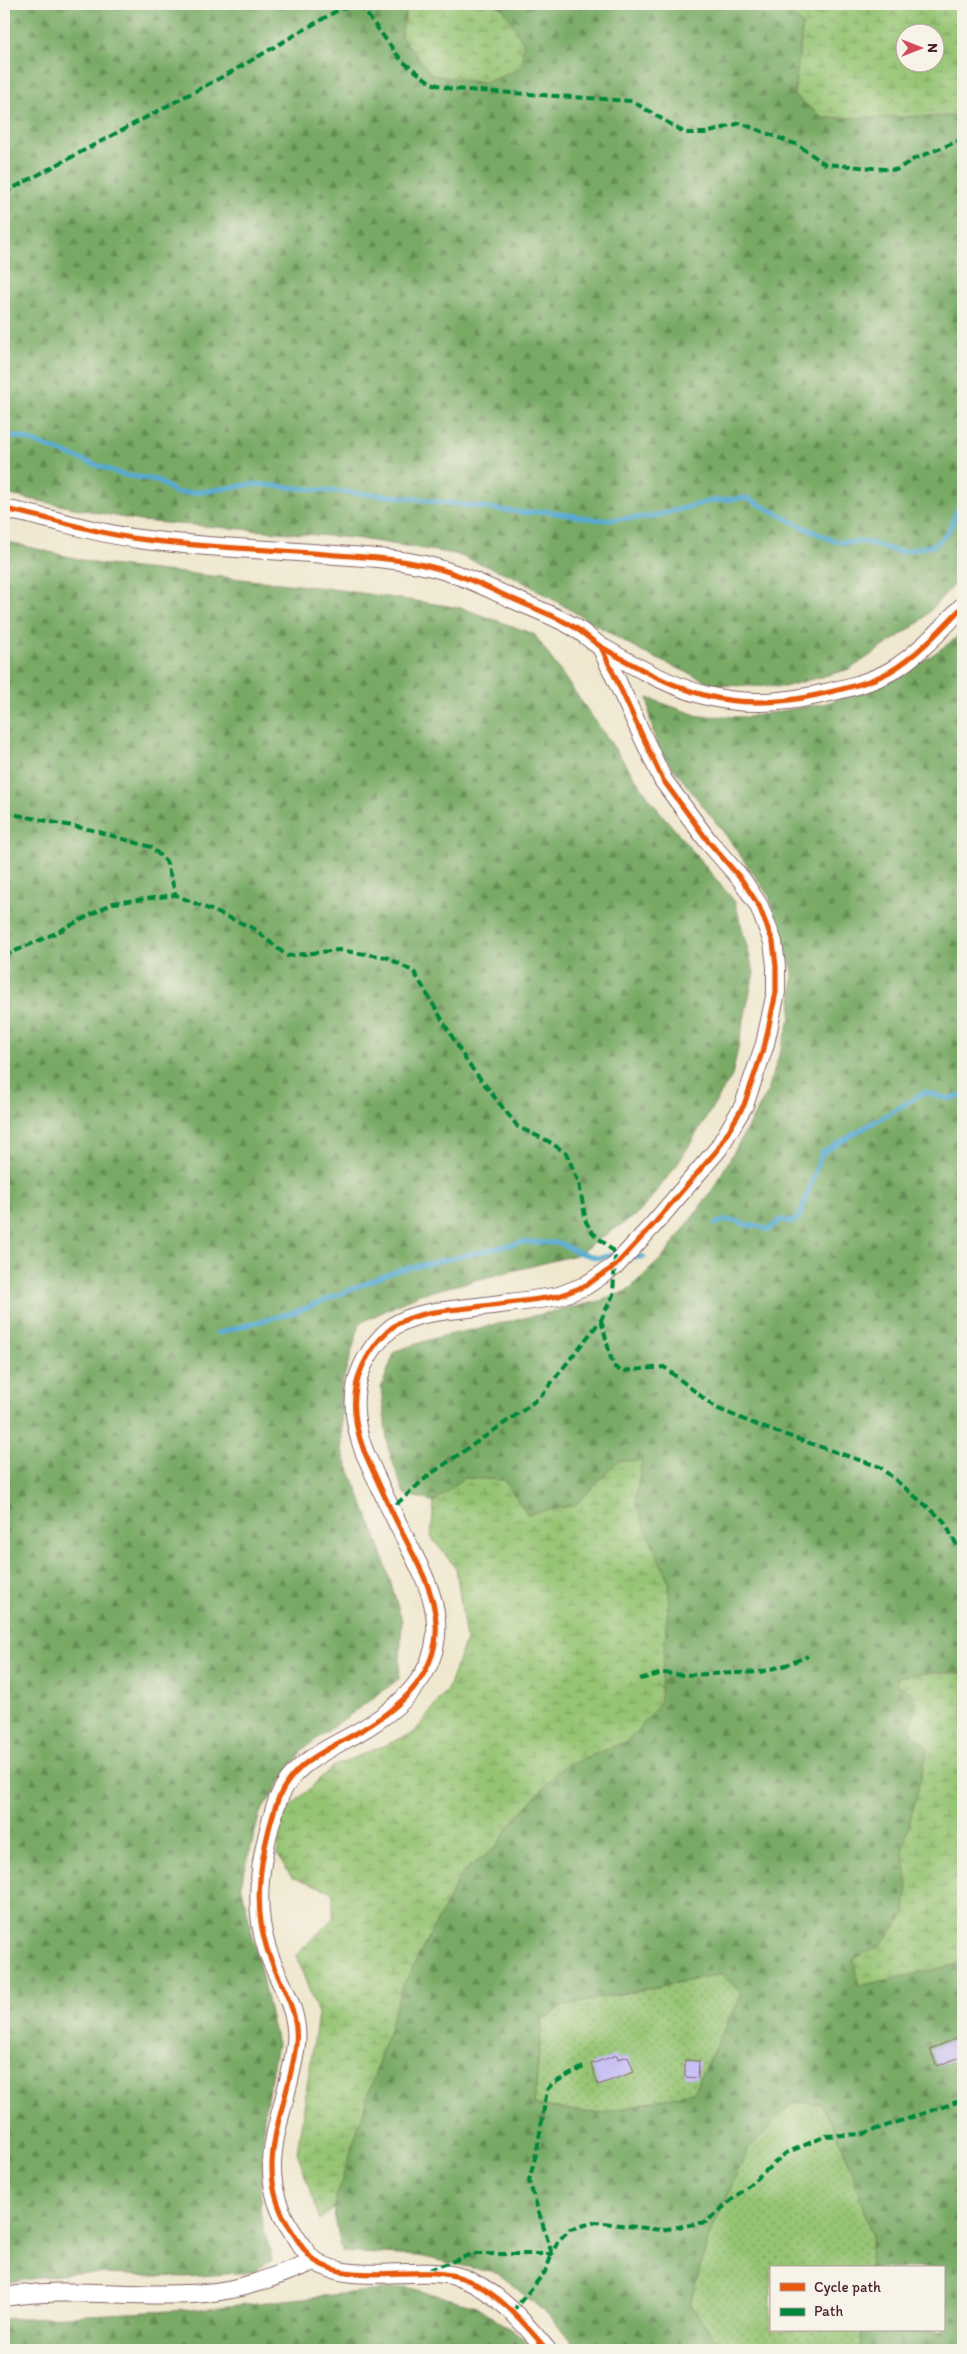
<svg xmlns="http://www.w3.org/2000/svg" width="967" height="2354" viewBox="0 0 967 2354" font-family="Itim,sans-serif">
	<defs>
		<pattern id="grass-dots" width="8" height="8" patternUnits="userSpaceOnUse" patternTransform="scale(1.25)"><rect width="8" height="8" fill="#95c473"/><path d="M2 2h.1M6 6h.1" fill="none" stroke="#7c9f5f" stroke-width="1.8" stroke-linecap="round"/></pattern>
		<pattern id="forest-firs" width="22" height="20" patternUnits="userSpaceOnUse" patternTransform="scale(1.25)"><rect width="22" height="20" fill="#78aa65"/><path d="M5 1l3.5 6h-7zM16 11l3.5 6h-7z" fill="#648a53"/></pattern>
		<pattern id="wetland-marsh" width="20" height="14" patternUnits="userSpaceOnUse" patternTransform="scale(1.25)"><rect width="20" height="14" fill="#95c473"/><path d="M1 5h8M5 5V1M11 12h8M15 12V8" fill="none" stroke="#7c9f5f"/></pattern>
	</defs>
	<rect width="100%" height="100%" fill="#f7f3e8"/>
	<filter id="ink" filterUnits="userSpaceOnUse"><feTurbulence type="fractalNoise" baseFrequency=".02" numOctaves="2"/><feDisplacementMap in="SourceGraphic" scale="10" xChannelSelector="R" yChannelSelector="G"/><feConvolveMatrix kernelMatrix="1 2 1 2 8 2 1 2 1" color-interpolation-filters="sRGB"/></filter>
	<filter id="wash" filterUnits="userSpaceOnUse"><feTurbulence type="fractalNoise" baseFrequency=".0096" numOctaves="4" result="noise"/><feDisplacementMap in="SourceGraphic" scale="20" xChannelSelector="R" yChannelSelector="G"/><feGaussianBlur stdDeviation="1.12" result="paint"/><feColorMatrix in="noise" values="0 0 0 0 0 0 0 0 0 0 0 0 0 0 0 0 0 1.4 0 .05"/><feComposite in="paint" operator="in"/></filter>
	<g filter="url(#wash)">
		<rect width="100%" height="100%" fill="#efe7ce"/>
		<path fill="url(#grass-dots)" stroke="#70724f" d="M722,1974L742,1994L693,2092L599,2114L534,2105L542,2019L566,2005Z
			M793,2102L821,2103L845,2152L872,2235L869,2268H771V2330H862L860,2350H723L690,2304L709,2237L747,2151Z"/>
		<path fill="url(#forest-firs)" stroke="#616448" fill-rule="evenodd" d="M4,4H408L401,36L504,10L495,4H780L803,25L794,95L823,118L954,116L963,114V574L920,622L850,669L784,687L715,685L642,652L513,576L455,554L354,538L140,521L4,494Z
			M4,541L99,564L326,588L462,608L534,634L655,806L735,902L754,973L732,1076L677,1165L640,1212L576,1255L420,1294L360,1323L341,1388L342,1451L381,1550L402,1621L399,1679L303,1749L260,1813L241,1884L277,2044L264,2116L260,2212L272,2260L253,2272L185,2277L72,2273L4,2283Z
			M963,630V1673H929L898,1685L911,1692L918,1703L910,1728L928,1749L903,1850L908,1887L904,1917L878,1947L853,1960L859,1986L963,1963V2350H860L862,2330H943V2268H869L872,2235L845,2152L821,2103L793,2102L747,2151L709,2237L690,2304L723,2350H578L552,2318L499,2274L419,2256L342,2252L333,2208L401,1990L462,1873L495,1848L511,1824L562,1767L630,1740L670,1585L635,1503L642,1461H618L576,1505L527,1514L504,1480L464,1478L434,1502L404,1494L388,1448L381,1388L395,1351L435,1338L600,1301L627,1291L665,1255L713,1189L767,1093L791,1017L793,971L769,896L725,834L658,749L650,719L648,698L699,716L748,717L827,703L897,679L951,642ZM721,1974L742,1994L693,2092L599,2114L534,2105L542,2019L566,2005Z
			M406,2287L476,2306L541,2350H4V2319L191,2310Z"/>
		<path fill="url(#wetland-marsh)" stroke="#70724f" fill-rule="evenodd" d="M408,4H495L504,10L523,42L522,68L484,83L432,75L401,36Z
			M780,4H963V114L954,116L823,118L794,95L803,25ZM904,32H934V62H904Z
			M618,1461H642L635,1503L670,1585L659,1704L630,1740L562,1767L511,1824L495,1848L462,1873L401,1990L333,2208L320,2220L297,2152L318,2014L296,1955L333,1919V1892L291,1876L277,1854L284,1813L332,1767L414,1733L447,1690L466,1640L456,1568L431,1537L434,1502L464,1478L504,1480L527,1514L576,1505Z
			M929,1673H963V1963L859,1986L853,1959L878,1947L904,1917L908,1887L903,1850L928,1749L910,1728L918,1703L911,1692L898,1685L897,1677Z"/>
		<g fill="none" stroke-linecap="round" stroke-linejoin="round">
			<path stroke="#57aad2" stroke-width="5" d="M4,435L23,438L124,475L157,480L176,493L201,492L254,484L401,497L526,513L543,511L600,520L650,517L711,501L747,498L807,529L837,542H865L900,552L934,545L947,534L963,498
				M715,1224C726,1220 731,1218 741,1223C750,1227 758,1224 768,1230L780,1220L792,1222L799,1218L822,1153L925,1092L949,1099L963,1096
				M633,1257H644
				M218,1333L298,1311L396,1271L524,1242L560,1243L574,1251L598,1258L613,1255"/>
		</g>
		<g id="blocks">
			<path fill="#c4bbf5" d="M963,2036V2056L937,2066L930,2049Z
				M617,2055L618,2059L628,2056L634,2072L598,2085L591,2064Z
				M685,2060L699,2061L698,2078L685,2077Z"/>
		</g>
	</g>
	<g filter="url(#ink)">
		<use href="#blocks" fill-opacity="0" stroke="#846564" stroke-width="1"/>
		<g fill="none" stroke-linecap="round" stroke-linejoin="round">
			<defs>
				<path id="minor" d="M4,509C49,517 93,533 139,539C204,548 270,549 335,555C367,557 400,559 432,567C460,574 486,587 513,599C533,608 555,616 574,627C584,633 593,642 603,648C679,692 729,715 817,695C843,689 868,684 891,671C918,655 942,628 963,606
					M4,2297C72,2286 137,2299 205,2293C242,2290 274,2277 307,2264L313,2260
					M547,2350C523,2322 498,2291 462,2278C417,2263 354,2287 315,2261C306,2255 299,2242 293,2233C248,2168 288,2112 296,2044C300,2008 277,1981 267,1949C252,1903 261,1853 275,1808C286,1771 312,1757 344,1740C398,1712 450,1670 433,1603C427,1578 413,1555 402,1532C388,1505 376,1478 364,1451C353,1422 350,1393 363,1365C371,1349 382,1334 397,1324C418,1312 444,1311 468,1308C498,1304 529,1301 559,1296L585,1286L615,1266L653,1225L718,1149L744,1105L765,1044L776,992V966L773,942L759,906L742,880L708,841L663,780L601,647"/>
			</defs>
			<use href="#minor" stroke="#846564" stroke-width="20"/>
			<use href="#minor" stroke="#fff" stroke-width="18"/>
			<path stroke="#00873e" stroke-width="4" stroke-dasharray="8 4" stroke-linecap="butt" d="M360,5L402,61L431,83L451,89L632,101L685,133H707L740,123L798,145L825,164L896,170L914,159L963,139
				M4,193L233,71L338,10L361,4
				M4,814H12L92,830L151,847L166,861L176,895
				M4,956L58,932L113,903L176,895L253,928L287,956L338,950L386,957L414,972L467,1062L518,1127L548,1141L566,1153L579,1183L586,1222L593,1233L612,1250L615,1257L613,1295L601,1320L541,1396L525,1409L429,1475L391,1509
				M601,1320L613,1366L621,1371L664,1367L716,1408L762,1427L880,1467L943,1520L963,1556
				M640,1679L663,1673L684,1675L760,1672L786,1665L808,1656
				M429,2270L472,2254H552L558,2241L570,2229L596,2222L661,2230L706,2222L786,2153L826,2136L862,2134L963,2100
				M512,2312L545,2272L552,2254L529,2181L537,2150L547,2090L552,2084L587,2065"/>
			<defs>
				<path id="cycleway" d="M4,509C49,517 93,533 139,539C204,548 270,549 335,555C367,557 400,559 432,567C460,574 486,587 513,599C533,608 555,616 574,627C584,633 593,642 603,648C679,692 729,715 817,695C843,689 868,684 891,671C918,655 942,628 963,606
					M547,2350C523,2322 498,2291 462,2278C417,2263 354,2287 315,2261C306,2255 299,2242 293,2233C248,2168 288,2112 296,2044C300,2008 277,1981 267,1949C252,1903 261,1853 275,1808C286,1771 312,1757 344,1740C398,1712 450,1670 433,1603C427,1578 413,1555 402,1532C388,1505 376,1478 364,1451C353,1422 350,1393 363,1365C371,1349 382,1334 397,1324C418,1312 444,1311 468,1308C498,1304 529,1301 559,1296L585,1286L615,1266L653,1225L718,1149L744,1105L765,1044L776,992V966L773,942L759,906L742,880L708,841L663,780L601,647"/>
			</defs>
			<use href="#cycleway" stroke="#f7f3e8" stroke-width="8"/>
			<use href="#cycleway" stroke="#e8590c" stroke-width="5"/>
		</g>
	</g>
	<rect width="967" height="2354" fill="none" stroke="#f7f3e8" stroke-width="20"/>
	<rect x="770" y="2266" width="175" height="65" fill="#f7f3e8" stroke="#b29e9c"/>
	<rect x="780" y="2283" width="25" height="8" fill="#e8590c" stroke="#b29e9c"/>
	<text x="814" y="2292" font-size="15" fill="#4a1f2b">Cycle path</text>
	<rect x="780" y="2308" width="25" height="8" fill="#00873e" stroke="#b29e9c"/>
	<text x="814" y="2316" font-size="15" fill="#4a1f2b">Path</text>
	<g transform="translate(920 48) rotate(90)"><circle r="24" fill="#f7f3e8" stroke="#b29e9c"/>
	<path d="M0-4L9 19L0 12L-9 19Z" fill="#d1495b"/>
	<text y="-8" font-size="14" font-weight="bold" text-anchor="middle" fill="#4a1f2b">N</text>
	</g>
</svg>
